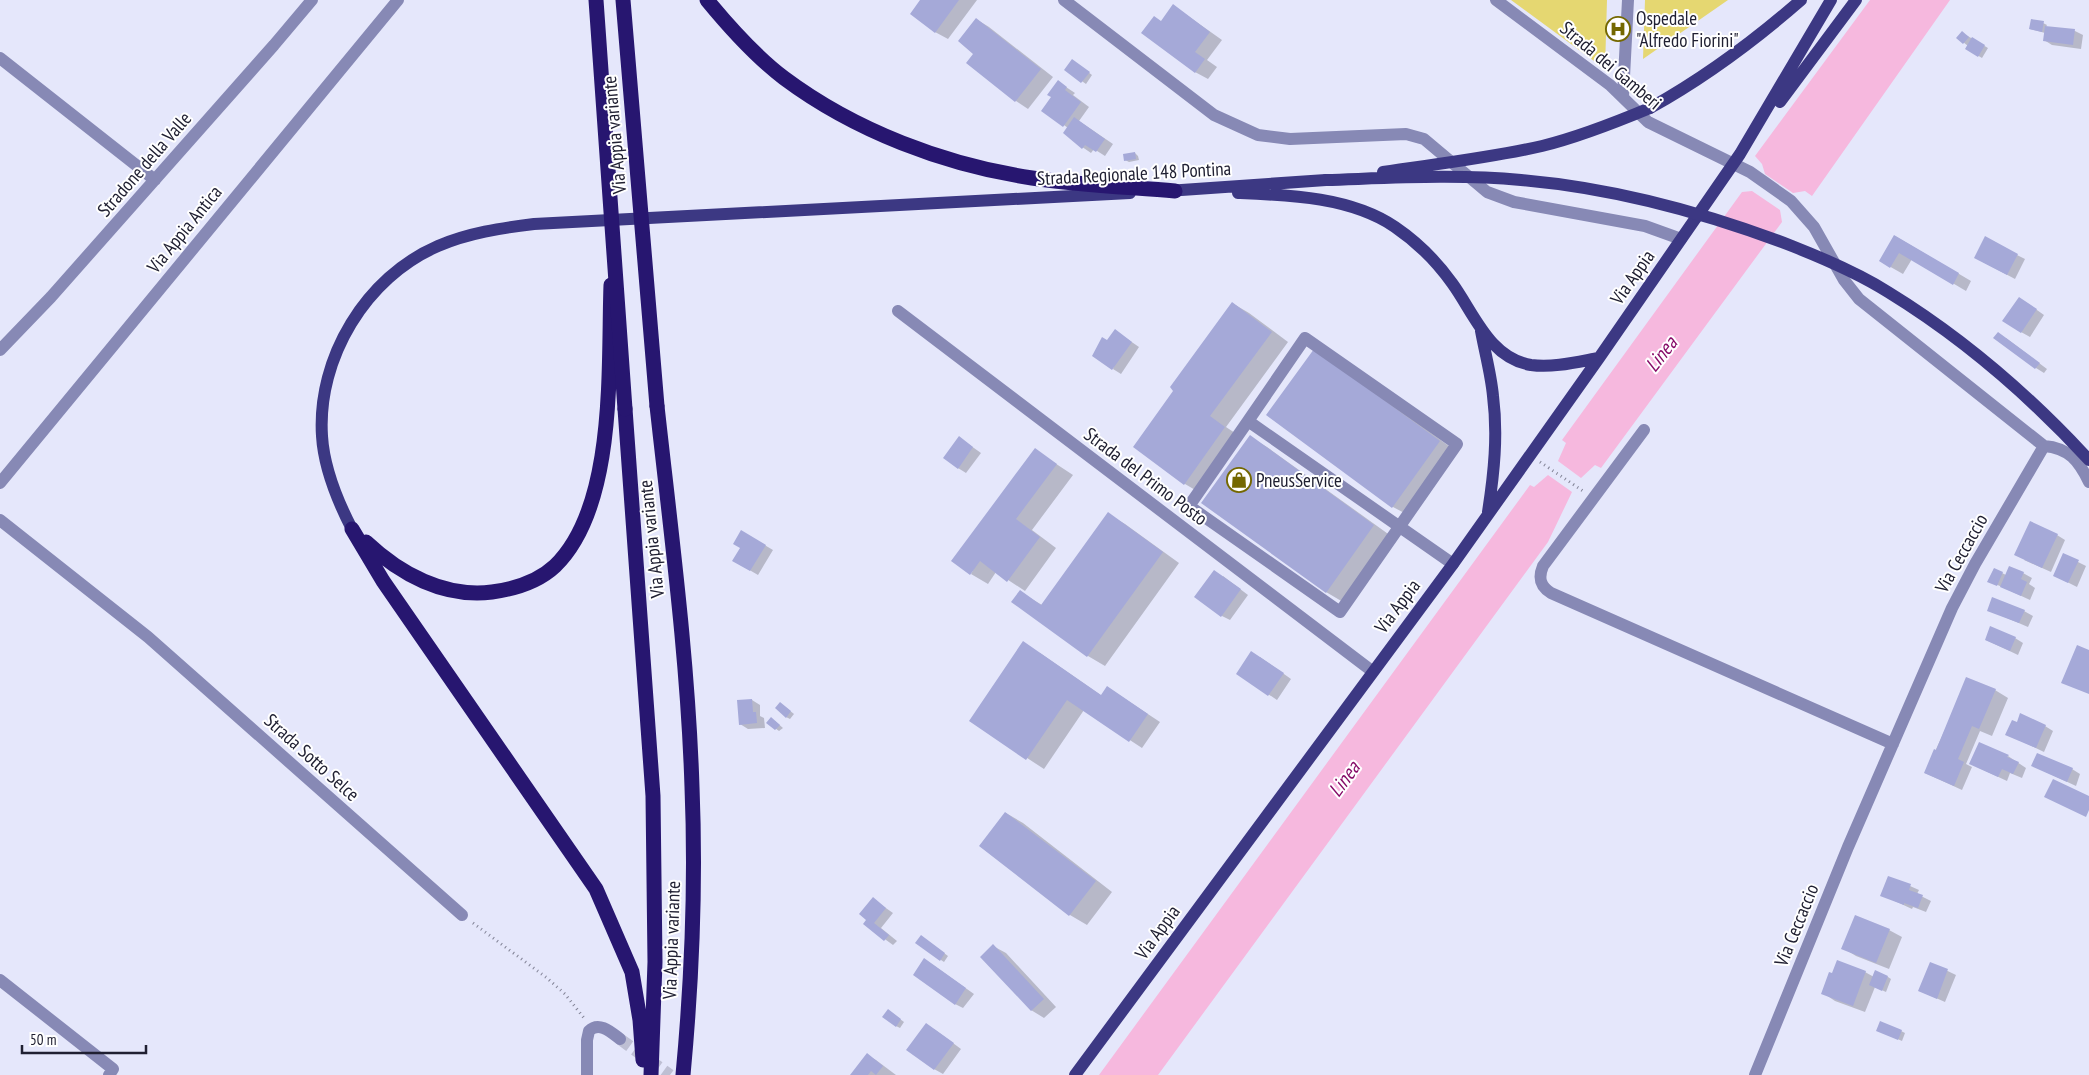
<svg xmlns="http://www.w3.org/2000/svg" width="2089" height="1075" viewBox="0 0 2089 1075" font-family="'PT Sans Narrow',sans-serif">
	<rect width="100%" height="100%" fill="#e5e7fb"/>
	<path fill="#e5d771" d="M1511,0H1607L1605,69Z
		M1645,0H1728L1643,59Z"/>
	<path fill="#f6b8de" d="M1870,0H1950L1812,196L1805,191L1793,193L1765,174L1762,164L1755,156Z
		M1752,191L1780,210L1782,222L1601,468L1595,465L1581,478L1558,461L1566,443L1562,440L1742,192Z
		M1548,475L1572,492L1548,542L1158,1075H1099L1530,485L1534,487Z"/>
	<path fill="#0003" d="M922,0H977L948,39L935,32Z
		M1174,6L1222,40L1207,60L1217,67L1208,79L1195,72L1162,22Z
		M976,19L989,27L1053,77L1028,109L1016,101L967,63L975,53Z
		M2043,23L2047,25L2046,27L2075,31L2083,35L2081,49L2052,45L2044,40L2045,33L2030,29Z
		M1966,35L1988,48L1982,58L1967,49L1968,46L1958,38Z
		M1076,63L1092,75L1086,84L1066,70Z
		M1066,87L1075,93L1073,95L1089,107L1079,121L1113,144L1105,156L1094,149L1091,153L1072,140L1068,128L1043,110Z
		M1135,153L1138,156L1139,160L1129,162L1125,160Z
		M1895,236L1971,281L1966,291L1912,259L1903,274L1880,261Z
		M2017,255L2025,259L2015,279L1983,262Z
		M1232,303L1249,313L1288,342L1226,427L1241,437L1202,494L1185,484L1135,447L1175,391Z
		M2027,303L2044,315L2030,337L2021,332Z
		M1123,336L1139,347L1121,374L1113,369Z
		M1995,338H2006L2047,369L2044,373L2036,368Z
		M1331,360L1457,452L1410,516L1393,507L1267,415Z
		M1250,437L1267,447L1391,536L1343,602L1326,592Z
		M967,443L981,453L966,473L958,468Z
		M1035,450L1073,475L1032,530L1056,548L1025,591L996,572L988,584L971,574Z
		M1108,514L1125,524L1179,563L1105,666L1088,656L1013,602L1020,592L1042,605Z
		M742,532L773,550L758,575L734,561L742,548Z
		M2057,535L2065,540L2051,572L2024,560Z
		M2064,555L2086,566L2077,587L2063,580Z
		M1994,569L2006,575L2023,573L2032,578L2029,584L2035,588L2030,600L1989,581Z
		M1223,576L1248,595L1230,620L1222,616Z
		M1988,610L2024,611L2033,616L2028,627Z
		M2015,638L2023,643L2018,655L1986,640Z
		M1040,653L1102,696L1107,687L1160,722L1142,748L1084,710L1044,769L970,721Z
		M1260,657L1291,679L1277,700L1237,673Z
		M1995,690L2008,698L1992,736L1980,731L1966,764L1972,767L1962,790L1925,773L1950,719Z
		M752,700L760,705V716L764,718L765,728L748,729L740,724Z
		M784,706L794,714L790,719L786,717Z
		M775,721L783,728L779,731L768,723Z
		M2017,723L2045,726L2053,731L2044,752L2007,734Z
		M2008,756L2026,768L2022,778L2010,773L2007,781L1979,768Z
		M2033,766L2072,769L2080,774L2076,786Z
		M1006,813L1023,823L1112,892L1087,925L1070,915L980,846Z
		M1910,886L1919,890L1917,894L1931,901L1926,912L1913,907L1912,909L1882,895Z
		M873,899L893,913L881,928L897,941L893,945L864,924L867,919Z
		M1889,930L1902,937L1889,969L1856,956L1843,948Z
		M925,939L948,956L944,962L941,960Z
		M993,946L1006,953L1056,1007L1044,1018L1031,1010Z
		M1931,963L1956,975L1945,1002L1920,991Z
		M933,965L974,994L963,1008L955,1004Z
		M1865,972L1874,977H1888L1891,979L1886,992L1875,987L1865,1012L1835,1001L1823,993Z
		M892,1013L904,1022L900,1028L896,1026Z
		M934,1029L961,1049L943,1074L934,1069Z
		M1901,1031L1905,1033L1902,1041L1882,1032Z
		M867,1055L876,1060L896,1075H852Z"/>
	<path fill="#a5a9d8" d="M920,0H959L935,33L910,14Z
		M1173,4L1210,32L1195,52L1205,59L1195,73L1141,33L1154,16L1161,21Z
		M976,18L1041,69L1015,102L966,63L973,54L958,41Z
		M2031,19L2044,21L2042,32L2029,29Z
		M2045,26L2075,29L2073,45L2043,41Z
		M1962,31L1969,37L1963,44L1956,38Z
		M1972,37L1985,45L1978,57L1965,49Z
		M1072,59L1090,72L1081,83L1064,70Z
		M1058,80L1067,87L1065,90L1081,102L1063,127L1041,111L1051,97L1047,95Z
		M1074,117L1105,139L1096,152L1085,145L1082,149L1063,133Z
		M1135,152L1136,159L1124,161L1123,154Z
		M1894,235L1959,273L1953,285L1899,253L1890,268L1879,261Z
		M1985,236L2018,254L2007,275L1974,258Z
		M2019,297L2037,309L2021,333L2002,321Z
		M1232,302L1272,332L1210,416L1225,427L1184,485L1133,447L1173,391L1170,387Z
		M1115,329L1132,342L1112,370L1092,356L1102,337L1107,340Z
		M1998,332L2040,363L2035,369L1993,338Z
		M1314,349L1440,441L1392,508L1266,415Z
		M1250,435L1374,525L1326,593L1201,503Z
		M959,436L973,447L958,469L943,458Z
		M1035,448L1057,464L1016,519L1040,537L1007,582L980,561L970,575L951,561Z
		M1108,512L1163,552L1087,657L1011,602L1020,590L1041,605Z
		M2030,521L2058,534L2042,568L2014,555Z
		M741,530L766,545L750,571L732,561L740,548L733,544Z
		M2063,553L2079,560L2068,583L2053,576Z
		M2009,566L2024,572L2021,579L2027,582L2021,596L2000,587Z
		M1994,568L2003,572L1997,586L1987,582Z
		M1214,570L1241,589L1221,617L1194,597Z
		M1992,597L2025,610L2019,623L1987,611Z
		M1990,626L2016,637L2010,651L1985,640Z
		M1023,641L1101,695L1107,686L1148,714L1129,742L1067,700L1026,760L969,721Z
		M2077,645L2089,650V694L2061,683Z
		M1251,651L1284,673L1268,696L1236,674Z
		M1966,677L1996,689L1979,729L1972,726L1958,759L1964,762L1954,786L1924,773L1934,749L1936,750Z
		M752,699L753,712H756L757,723L739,725L737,700Z
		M780,702L791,711L786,718L775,708Z
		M2020,713L2046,725L2036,748L2005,735L2012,720L2017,722Z
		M771,717L780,725L775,730L766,723Z
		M1979,742L2009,755L2007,757L2019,762L2013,774L2002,769L1998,777L1969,764Z
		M2037,753L2073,768L2067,782L2031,766Z
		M2053,779L2089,796V810L2086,817L2044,797Z
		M1005,812L1096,881L1069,916L979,846Z
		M1888,876L1911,884L1909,890L1923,895L1918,908L1904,903V905L1880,896Z
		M873,897L886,908L874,923L889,935L884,941L863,924L866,920L859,914Z
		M1855,915L1890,929L1876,963L1841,949Z
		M921,935L945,953L940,961L915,943Z
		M993,944L1044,999L1031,1011L980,957Z
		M924,958L966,988L955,1005L913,975Z
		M1837,960L1866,971L1853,1006L1821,994L1829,972L1832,973Z
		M1930,962L1948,969L1937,999L1918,991Z
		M1875,970L1888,976L1882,991L1869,985Z
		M888,1009L901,1019L896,1027L882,1017Z
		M1880,1021L1902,1030L1898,1040L1876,1031Z
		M926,1023L954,1043L934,1070L906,1050Z
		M867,1053L883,1066L876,1075L871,1071L868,1075H850Z"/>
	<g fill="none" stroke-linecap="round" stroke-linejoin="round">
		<path stroke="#bebfd3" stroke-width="12" stroke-dasharray="12 6" stroke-linecap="butt" d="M620,1039L670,1075"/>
		<path stroke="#828396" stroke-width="3" stroke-dasharray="1 4" stroke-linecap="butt" d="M1540,462L1583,491
			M473,923L547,978L565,994L584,1018"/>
		<path stroke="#8789b5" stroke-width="12" d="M1064,0L1214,115L1258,135L1290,139L1406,134L1424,139L1487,192L1514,202L1645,226L1681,239
			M1496,0L1610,85L1648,122L1750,172L1791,201L1814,227L1844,280L1859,299L2044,446L1975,564L1952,608L1848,847L1755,1075
			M0,58L155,180
			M1623,96L1628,0
			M898,311L1372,671
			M0,350L51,297L274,45L312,0
			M1248,421L1305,338L1457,444L1340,612L1189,506L1248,421L1453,564
			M1644,430L1543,566C1538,578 1540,586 1551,593L1893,744
			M2044,446C2069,448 2079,461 2089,482
			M0,483L398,0
			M0,520L148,637L462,915
			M0,980L113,1069L109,1075
			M587,1075V1040L589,1031C599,1021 611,1032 620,1039"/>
		<path stroke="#3c3883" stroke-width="12" d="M1780,102L1856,0
			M1650,108C1704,78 1754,41 1801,0
			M1167,191L1326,180
			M1238,193C1289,195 1351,197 1395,227C1417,242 1437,262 1452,283C1474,313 1489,358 1531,365C1553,368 1577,362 1599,358
			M1481,331C1485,353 1491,374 1493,396C1498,435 1494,473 1488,512
			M352,529C337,500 324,469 322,436C317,358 366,277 438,246C468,233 501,228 534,224L1130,193
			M1075,1075L1453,564L1599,358L1740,154L1831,0"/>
		<path stroke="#271670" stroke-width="15" d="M707,0C730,28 755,56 784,78C855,131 945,165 1032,178C1079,185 1128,187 1175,191
			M657,406C671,533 688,660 692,787C696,884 692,979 683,1075
			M625,409L653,796L655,962L651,1075
			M352,529L383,581L596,889L632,972L640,1020L643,1060
			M366,542C400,574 444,598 492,592C514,589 539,581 555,566C617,506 608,365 611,285"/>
		<path stroke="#3c3883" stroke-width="12" d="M1383,172C1436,164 1490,158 1542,146C1579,137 1614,123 1650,108
			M1326,180C1391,178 1457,174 1521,180C1614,188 1706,213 1792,246C1825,259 1858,273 1888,292C1963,338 2030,396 2089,460"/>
		<path stroke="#271670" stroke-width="15" d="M596,0L625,409
			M623,0L657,406"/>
	</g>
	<defs>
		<symbol id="hospital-ring" viewBox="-11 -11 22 22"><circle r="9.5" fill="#fff" stroke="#746800" stroke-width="1.5"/><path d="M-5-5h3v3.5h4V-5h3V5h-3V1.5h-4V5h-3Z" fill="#746800"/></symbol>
		<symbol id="shop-ring" viewBox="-11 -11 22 22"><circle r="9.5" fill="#fff" stroke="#746800" stroke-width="1.5"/><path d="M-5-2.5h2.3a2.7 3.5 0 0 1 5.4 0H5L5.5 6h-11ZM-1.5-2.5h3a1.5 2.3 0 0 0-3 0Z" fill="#746800"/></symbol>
	</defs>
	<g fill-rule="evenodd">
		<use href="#hospital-ring" x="1604" y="15" width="28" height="28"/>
		<use href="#shop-ring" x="1225" y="466" width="28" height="28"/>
	</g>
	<g text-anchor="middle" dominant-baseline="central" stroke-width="4" stroke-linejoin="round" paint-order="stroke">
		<g font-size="19" fill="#202032" stroke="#fff" text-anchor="start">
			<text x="1636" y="18">Ospedale<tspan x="1636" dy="22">"Alfredo Fiorini"</tspan></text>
			<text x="1256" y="480">PneusService</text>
		</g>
		<g font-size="19" fill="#202032" stroke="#fff">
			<text transform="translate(1611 65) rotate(40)">Strada dei Gamberi</text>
			<text transform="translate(614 135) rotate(-95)">Via Appia variante</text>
			<text transform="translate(144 164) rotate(-49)">Stradone della Valle</text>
			<text transform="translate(1134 173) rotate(-3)">Strada Regionale 148 Pontina</text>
			<text transform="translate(184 229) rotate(-51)">Via Appia Antica</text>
			<text transform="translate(1632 277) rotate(-55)">Via Appia</text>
			<text transform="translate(1146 476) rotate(37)">Strada del Primo Posto</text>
			<text transform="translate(651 539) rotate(-96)">Via Appia variante</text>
			<text transform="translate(1961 553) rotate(-61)">Via Ceccaccio</text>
			<text transform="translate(1397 606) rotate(-53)">Via Appia</text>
			<text transform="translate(312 757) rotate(42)">Strada Sotto Selce</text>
			<text transform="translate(1796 925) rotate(-68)">Via Ceccaccio</text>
			<text transform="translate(1157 932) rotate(-54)">Via Appia</text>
			<text transform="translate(671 940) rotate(-88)">Via Appia variante</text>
		</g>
		<g font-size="20" font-style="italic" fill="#860c68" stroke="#fff">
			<text transform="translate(1661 354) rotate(-52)">Linea</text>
			<text transform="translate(1344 779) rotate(-54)">Linea</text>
		</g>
	</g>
	<path d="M22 1045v8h124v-8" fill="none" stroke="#202032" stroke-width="2.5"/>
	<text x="30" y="1045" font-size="15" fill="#202032" stroke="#ffffff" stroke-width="4" paint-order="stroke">50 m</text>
</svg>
